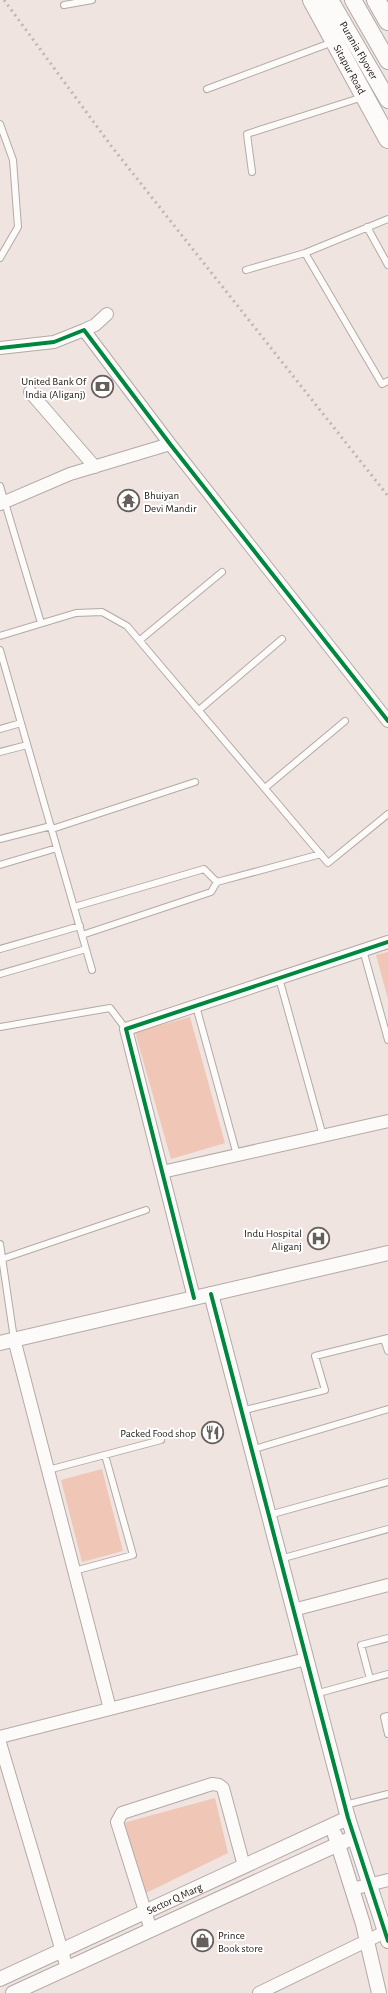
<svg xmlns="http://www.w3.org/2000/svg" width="388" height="1993" viewBox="0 0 388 1993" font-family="'Alegreya Sans',sans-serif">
	<rect width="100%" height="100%" fill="#efe4df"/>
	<path fill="#f0c6b6" d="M388,952V999L376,955Z
		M190,1017L225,1143L171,1159L135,1032Z
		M102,1469L123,1551L82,1562L61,1480Z
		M215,1798L228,1853L144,1894L123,1823Z"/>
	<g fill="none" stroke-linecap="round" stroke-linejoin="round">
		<defs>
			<path id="service" d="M64,5L92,0
				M207,89L333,42
				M0,124L13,160L18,227L0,258
				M252,172L247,134L363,97
				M367,227L388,265
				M305,253L382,384L388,381
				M246,270L305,253L388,219
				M0,486L41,623
				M0,636L76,613L102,612L127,626L328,863L388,814
				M140,640L222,572
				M0,650L92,970
				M199,710L282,639
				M0,729L21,723
				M0,752L27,745
				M265,788L345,721
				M52,829L195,782
				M0,839L51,826
				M0,865L57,848
				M74,907L204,869L217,882
				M82,935L211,892L217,882L321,854
				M0,949L80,926
				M363,950L388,1040
				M0,974L86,949
				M279,978L323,1136
				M196,1006L237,1155
				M0,1027L110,1008L126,1029
				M0,1244L14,1339
				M2,1259L146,1210
				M384,1339L388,1351
				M241,1411L325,1390L315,1356L388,1338
				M251,1450L388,1409
				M48,1470L161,1440
				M269,1515L388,1482
				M280,1559L388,1529
				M74,1571L133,1555L105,1455
				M370,1679L361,1645L388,1638
				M315,1694L388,1674
				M388,1716L384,1717L388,1734
				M345,1805L388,1794"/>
			<path id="minor" d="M84,330L95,325L107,314
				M0,348L54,342L84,330L170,444L388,721
				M30,392L95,467
				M0,504L70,474L170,444
				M162,1172L388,1121
				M194,1298L126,1029L388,942
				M14,1339L110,1709
				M293,1610L388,1585
				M0,1737L306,1659
				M0,1743L67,1968
				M352,1889L388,1880
				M151,1930L117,1822L122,1813L212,1784L219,1785L223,1788L244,1866
				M259,1993L385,1932"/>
			<g id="tertiary">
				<path d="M211,1294L348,1818L388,1941"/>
				<path d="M0,1343L388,1253"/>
				<path d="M335,1835L363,1924L379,1993"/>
				<path id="s1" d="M0,1979L348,1818"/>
				<path d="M13,1993L354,1837"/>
			</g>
			<g id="secondary">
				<path id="s2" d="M330,0L388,100"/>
				<path d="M353,0L388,61"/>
			</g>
			<g id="primary">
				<path id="s3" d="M312,0L388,139"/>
				<path d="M376,0L388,21"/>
			</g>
		</defs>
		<use href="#service" stroke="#b2aaa6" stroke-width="8"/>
		<use href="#minor" stroke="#b2aaa6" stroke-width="14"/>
		<use href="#tertiary" stroke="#b2aaa6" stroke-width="16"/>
		<use href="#secondary" stroke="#b2aaa6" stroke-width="18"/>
		<use href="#primary" stroke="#b2aaa6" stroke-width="20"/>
		<use href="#service" stroke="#fdfbfa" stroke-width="6"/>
		<use href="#minor" stroke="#fdfbfa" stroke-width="12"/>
		<use href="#tertiary" stroke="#fdfbfa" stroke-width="14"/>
		<use href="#secondary" stroke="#fdfbfa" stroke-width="16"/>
		<use href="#primary" stroke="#fdfbfa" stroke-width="18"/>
		<path stroke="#bab8b7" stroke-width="3" stroke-dasharray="2 4" stroke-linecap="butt" d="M4,0L112,147L388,496"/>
		<defs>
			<path id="cycleway" d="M0,348L54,342L84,330L170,444L388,721
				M211,1294L348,1818L388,1941
				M194,1298L126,1029L388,942"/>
		</defs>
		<use href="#cycleway" stroke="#fff" stroke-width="6"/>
		<use href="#cycleway" stroke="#00873e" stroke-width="4"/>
	</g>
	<defs>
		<symbol id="bank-ring" viewBox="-11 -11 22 22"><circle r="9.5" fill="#fff" stroke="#675f5b" stroke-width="1.5"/><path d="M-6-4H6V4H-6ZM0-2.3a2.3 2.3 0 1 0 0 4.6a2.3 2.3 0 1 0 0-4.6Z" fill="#675f5b"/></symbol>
		<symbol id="temple-ring" viewBox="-11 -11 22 22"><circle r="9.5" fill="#fff" stroke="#675f5b" stroke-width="1.5"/><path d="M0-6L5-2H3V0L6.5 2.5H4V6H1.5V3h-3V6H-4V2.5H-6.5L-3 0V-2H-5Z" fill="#675f5b"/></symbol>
		<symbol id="hospital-ring" viewBox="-11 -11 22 22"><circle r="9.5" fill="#fff" stroke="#675f5b" stroke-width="1.5"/><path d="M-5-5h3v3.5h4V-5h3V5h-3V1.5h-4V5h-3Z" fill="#675f5b"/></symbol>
		<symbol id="restaurant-ring" viewBox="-11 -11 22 22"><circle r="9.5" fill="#fff" stroke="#675f5b" stroke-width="1.5"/><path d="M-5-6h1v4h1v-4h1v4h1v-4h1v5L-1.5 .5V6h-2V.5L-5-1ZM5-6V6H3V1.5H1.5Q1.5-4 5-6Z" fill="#675f5b"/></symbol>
		<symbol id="shop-ring" viewBox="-11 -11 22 22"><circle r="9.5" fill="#fff" stroke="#675f5b" stroke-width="1.5"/><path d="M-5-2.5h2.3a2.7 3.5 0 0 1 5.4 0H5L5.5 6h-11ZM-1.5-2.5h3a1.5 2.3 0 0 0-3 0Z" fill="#675f5b"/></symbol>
	</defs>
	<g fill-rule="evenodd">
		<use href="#bank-ring" x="90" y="374" width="25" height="25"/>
		<use href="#temple-ring" x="116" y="488" width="25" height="25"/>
		<use href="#hospital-ring" x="306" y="1226" width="25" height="25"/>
		<use href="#restaurant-ring" x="200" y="1420" width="25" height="25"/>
		<use href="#shop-ring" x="190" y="1928" width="25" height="25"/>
	</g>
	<g text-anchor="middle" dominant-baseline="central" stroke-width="4" stroke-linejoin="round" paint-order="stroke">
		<g font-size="11" fill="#1e1714" stroke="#fff">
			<text stroke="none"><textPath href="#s2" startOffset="58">Purania Flyover</textPath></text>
			<text stroke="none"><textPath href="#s3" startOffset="79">Sitapur Road</textPath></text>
			<text stroke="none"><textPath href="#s1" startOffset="192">Sector Q Marg</textPath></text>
		</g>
		<g font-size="11" fill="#1e1714" stroke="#fff" text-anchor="end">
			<text x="86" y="381">United Bank Of<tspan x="86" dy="13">India (Aliganj)</tspan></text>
			<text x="144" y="495" text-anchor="start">Bhuiyan<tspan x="144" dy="13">Devi Mandir</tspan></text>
			<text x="302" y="1233">Indu Hospital<tspan x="302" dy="13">Aliganj</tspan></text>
			<text x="196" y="1433">Packed Food shop</text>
			<text x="218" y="1935" text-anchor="start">Prince<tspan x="218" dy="13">Book store</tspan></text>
		</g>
	</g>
</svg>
